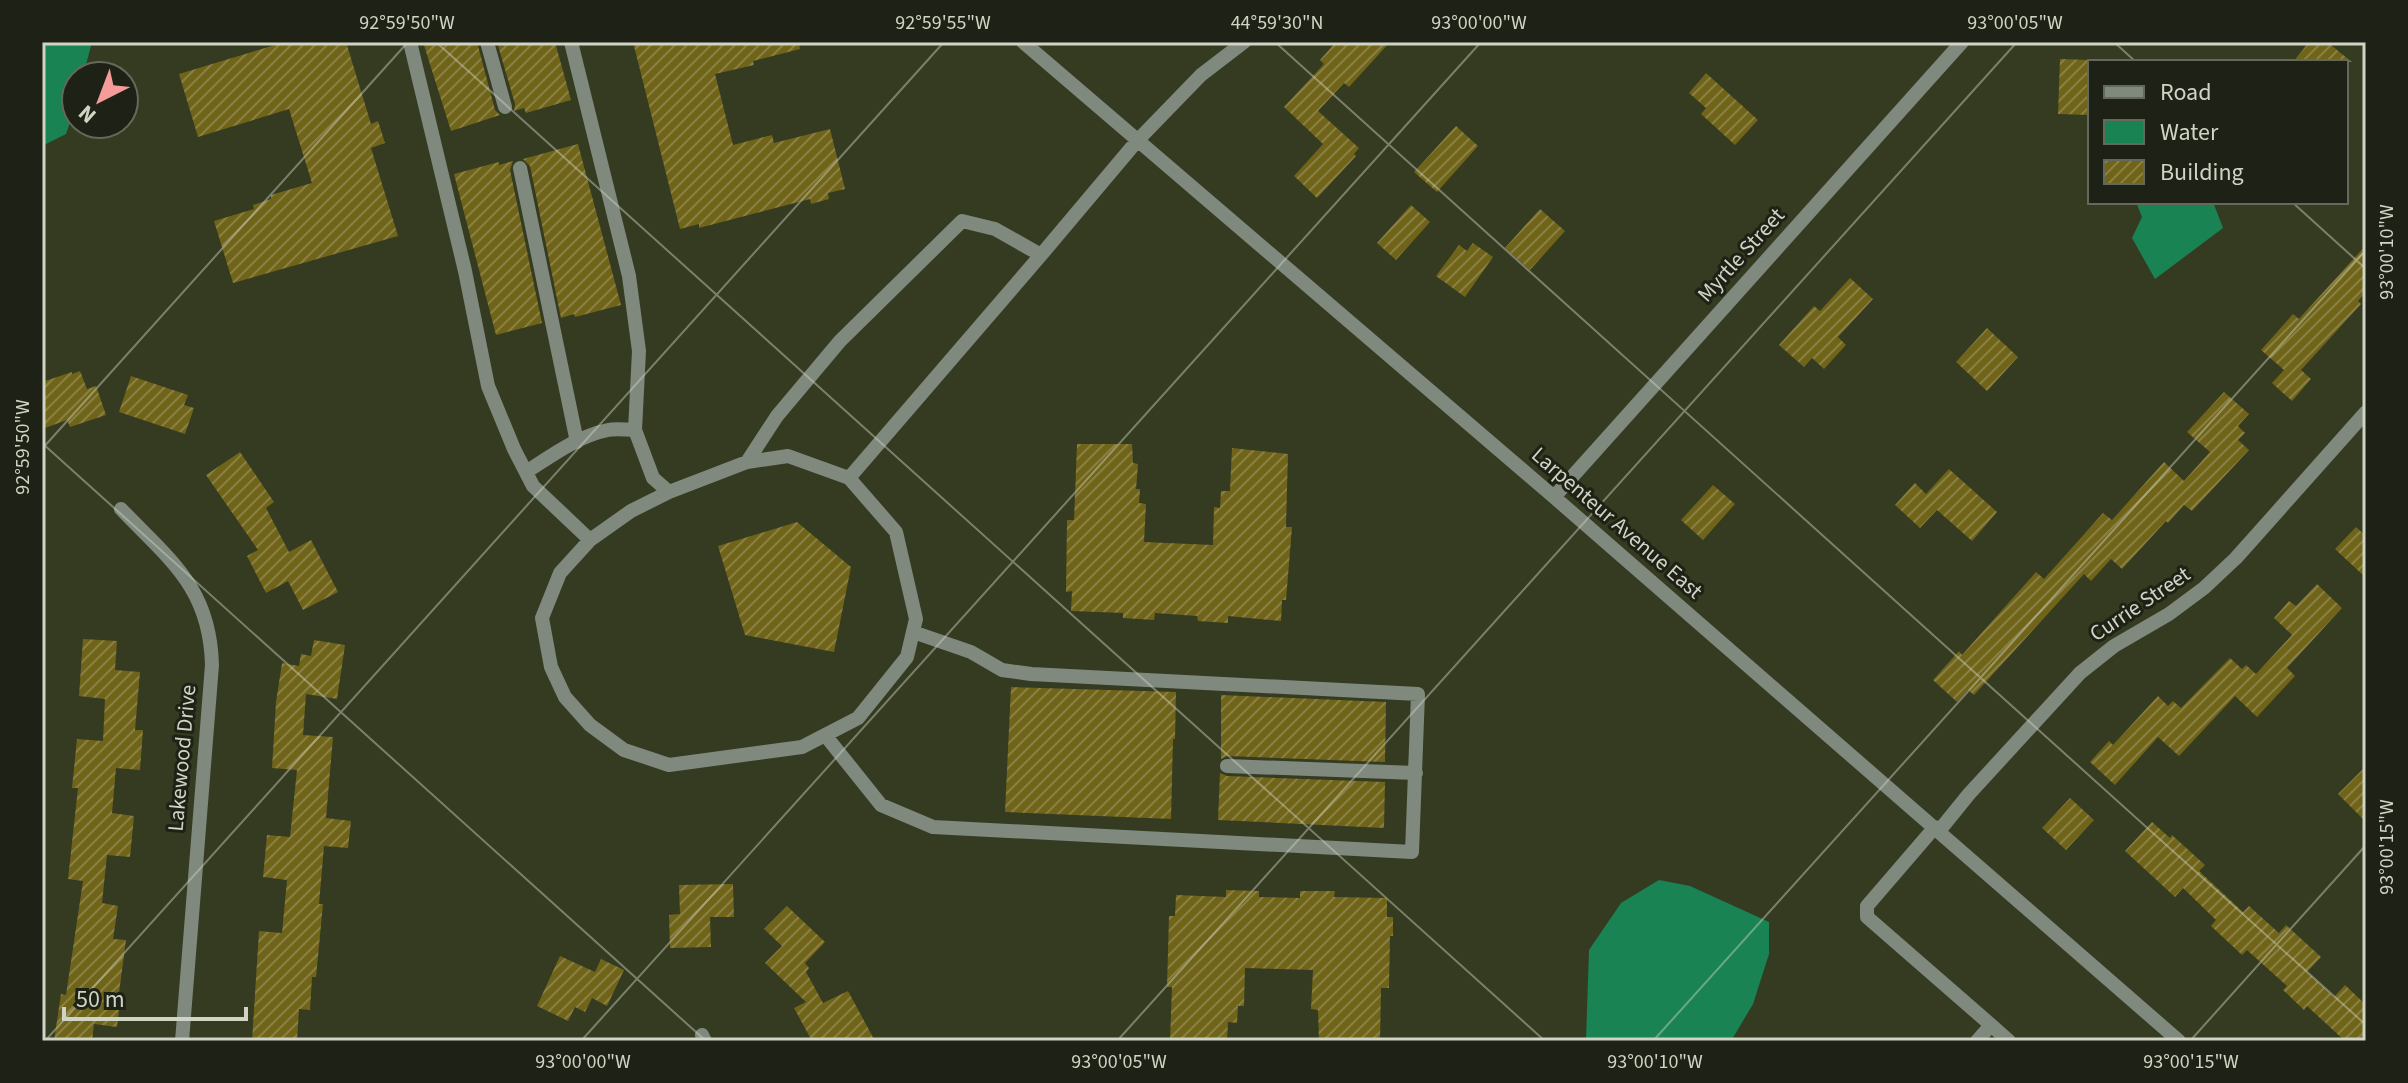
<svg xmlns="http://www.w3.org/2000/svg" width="2408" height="1083" viewBox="0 0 2408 1083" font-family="'Source Sans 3',sans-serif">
	<defs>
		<pattern id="building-hatch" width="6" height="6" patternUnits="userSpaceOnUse" patternTransform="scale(2)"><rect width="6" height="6" fill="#706418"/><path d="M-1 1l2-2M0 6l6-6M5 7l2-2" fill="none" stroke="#8a8043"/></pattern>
	</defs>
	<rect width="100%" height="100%" fill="#353b21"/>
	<path fill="#1a8354" d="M42,42H92L83,76H76V104L66,134L42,146Z
		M2136,202H2213L2223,228L2155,279L2132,238L2142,217Z
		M1659,880L1690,886L1769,922V954L1753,1004L1731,1041H1586L1589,950L1621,903Z"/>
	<path fill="url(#building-hatch)" d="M285,42H346L371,124L378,121L385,143L371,148L398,236L233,283L214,221L254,209L253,205L271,199V195L312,183L289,109L198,137L179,74Z
		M423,42H477L495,110L500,115L451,131Z
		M497,42H555L571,100L526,113L524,108L514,111L515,104Z
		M633,42H799L800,49L753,61L754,65L715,74L733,145L772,135L774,143L830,129L845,189L828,193L829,199L811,204L810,199L699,228V224L680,229Z
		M1336,42H1390L1349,87L1344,83L1318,111L1359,148L1354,154L1356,156L1317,198L1294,176L1323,144L1284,107L1324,64L1320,60Z
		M2309,42H2327L2352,62H2293Z
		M2060,59L2090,60V115L2058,114Z
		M1706,73L1758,120L1735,145L1701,114L1706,108L1689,93Z
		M1456,126L1478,146L1437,192L1414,172Z
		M578,144L621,305L575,317L574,314L561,318L530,166L523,159Z
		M513,161L510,170L542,323L496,335L454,174L499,162V165Z
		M1411,205L1430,222L1396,260L1377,243Z
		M1540,209L1565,231L1530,270L1505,248Z
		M1473,243L1493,257L1465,297L1436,276L1459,245L1467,251Z
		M2366,245V292L2358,301L2361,304L2301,370L2311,379L2292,401L2272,383L2284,370L2261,350L2293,314L2299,319Z
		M1850,278L1873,299L1838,337L1846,345L1824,369L1812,358L1804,367L1779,345L1814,306L1820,311Z
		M1987,328L2018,357L1987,391L1956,362Z
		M80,371L87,389L96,386L106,415L70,427L67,420L42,429V382L72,372V374Z
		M131,376L188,395L184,405L194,408L185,434L119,412Z
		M2224,392L2249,414L2238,426L2245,433L2238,440L2249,450L2192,511L2184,505L2168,523L2166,521L2122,569L2111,559L2091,581L2084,574L1974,695L1968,690L1957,702L1933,680L1959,651L1962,655L2036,572L2044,579L2103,513L2112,520L2164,462L2184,481L2210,452L2187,432Z
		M1077,444H1132L1133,463L1138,464L1136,489H1140L1139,503L1146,504L1144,542L1213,545L1214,507L1220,508L1221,491H1230L1232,448L1288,454L1286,527H1292L1286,600H1282L1281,621L1228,616V623L1198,621L1197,616L1155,613L1154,620L1123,618V613L1071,611L1072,591L1066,592L1067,520H1074Z
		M240,452L274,502L266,508L289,552L311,540L338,592L303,610L288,581L266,593L247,556L258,550L206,475Z
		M1949,469L1997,512L1972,541L1937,510L1920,528L1895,505L1915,483L1926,494Z
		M1713,485L1735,504L1703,540L1681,520Z
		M797,522L851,567L834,652L745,635L718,546Z
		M2356,527L2366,536V578L2335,549Z
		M2317,584L2342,608L2287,668L2295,676L2257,717L2235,696L2179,756L2158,737L2115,785L2090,762L2109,741L2113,745L2158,696L2168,706L2173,701L2181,708L2230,658L2242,669L2246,665L2256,674L2292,635L2274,618L2289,601L2296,606Z
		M83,639L117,641L115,670L140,672L135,730H143L140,770L116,768L112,813L134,816L130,857L107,855L102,903L118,906L113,939L126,940L119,993H121L117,1027L94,1024L92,1041H54L61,994L66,995L83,881L68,879L78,788H72L77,739L103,741L105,699L79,696Z
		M314,640L345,645L337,699L306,694L303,735L333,737L326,818L351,821L348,848L324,846L319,904H323L316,977H312L310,1010L299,1009L297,1041H252L259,931L282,933L287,880L263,877L267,835L290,837L297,770L272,768L276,702L282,663L299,666L301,654L311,656Z
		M1011,687L1176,692L1175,739H1173L1171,819L1005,812Z
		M1221,695L1386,702L1385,762L1227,756L1221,759Z
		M2366,766V822L2338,794Z
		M1220,773L1227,776L1385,782L1384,828L1218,820Z
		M2070,798L2094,820L2066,850L2042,828Z
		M2152,822L2170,838L2172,835L2205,865L2199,871L2243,912L2249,906L2279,933L2286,925L2321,957L2307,972L2334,997L2345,985L2366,1005V1041H2345L2307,1006L2304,1010L2283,990L2287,986L2247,950L2242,955L2211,926L2216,920L2183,888L2175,897L2125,851Z
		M733,884L734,917H710L711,947L670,948L669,915L680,914L679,885Z
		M1226,890L1259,891V897L1300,898V891H1335L1334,897L1387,898V917H1393V936H1390L1389,988H1381L1380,1041H1319L1318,1010L1311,1009L1313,970L1245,968L1244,1006H1238L1237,1023L1228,1022L1227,1041H1170L1172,987H1167L1169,916H1175L1176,895L1226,897Z
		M787,906L825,942L805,963L809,968L806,972L823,1003L848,991L875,1041H812L794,1008L806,1002L765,963L782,946L764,929Z
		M560,956L595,972L601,959L624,970L607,1006L592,998L585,1012L575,1007L568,1021L537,1006Z"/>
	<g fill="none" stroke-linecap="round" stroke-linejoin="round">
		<path stroke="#80897e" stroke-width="14" d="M410,42L465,271L488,386L514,449L533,486L590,540L560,573L542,618L551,667L565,697L590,725L624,750L669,765L802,747L858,718L907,657L916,619L896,532L849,478L1041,255L1137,141L1201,75L1244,42
			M487,42L505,107
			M571,42L629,276L639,351L635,430L653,478L669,492L747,462L777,416L840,341L962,221L995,229L1041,255
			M1023,42L1554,497L2179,1041
			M520,168L577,442
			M747,462L788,456L849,478
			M526,472C551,456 578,436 608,430C616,428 626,430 635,430
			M1554,497L1962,42
			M121,509C171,561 210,588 212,665L182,1041
			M590,540L631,511L669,492
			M825,735L881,805L933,827L1412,852L1418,694L1031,674L1002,670L971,652L913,632
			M1227,766L1416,773
			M1935,827L1867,906V917L1991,1025
			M1939,831L1969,794L2080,673L2114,646L2169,614L2204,588L2236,558L2366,412
			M702,1035L705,1041
			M1977,1041L1991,1025L2009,1041"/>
	</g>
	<path fill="none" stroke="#cfd4c4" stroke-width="2" stroke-opacity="0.45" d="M436,42L1545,1041M1275,42L2366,1025M2114,42L2136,62M2292,202L2366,269M42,443L706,1041M42,449L408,42M45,1041L944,42M581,1041L1481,42M1117,1041L2017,42M1653,1041L2366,250M2190,1041L2366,845"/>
	<g text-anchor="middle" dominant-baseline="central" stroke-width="6" stroke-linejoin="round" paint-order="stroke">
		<g font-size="22" fill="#cfd4c4" stroke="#1e2115">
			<text transform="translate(1741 255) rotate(-48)">Myrtle Street</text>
			<text transform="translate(1617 523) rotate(41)">Larpenteur Avenue East</text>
			<text transform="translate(2140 604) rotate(-34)">Currie Street</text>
			<text transform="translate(182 758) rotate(-85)">Lakewood Drive</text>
		</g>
	</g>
	<rect width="2408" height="1083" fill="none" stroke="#1e2115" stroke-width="88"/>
	<rect x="2088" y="60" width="260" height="144" fill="#1e2115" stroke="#65695b" stroke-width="2"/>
	<rect x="2104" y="86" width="40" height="12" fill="#80897e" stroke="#65695b" stroke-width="2"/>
	<text x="2160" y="100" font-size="24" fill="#cfd4c4">Road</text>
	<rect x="2104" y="120" width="40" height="24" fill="#1a8354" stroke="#65695b" stroke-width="2"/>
	<text x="2160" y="140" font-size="24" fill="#cfd4c4">Water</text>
	<rect x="2104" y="160" width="40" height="24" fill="url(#building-hatch)" stroke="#65695b" stroke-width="2"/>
	<text x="2160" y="180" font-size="24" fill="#cfd4c4">Building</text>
	<g transform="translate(100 100) rotate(222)"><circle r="38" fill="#1e2115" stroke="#65695b" stroke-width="2"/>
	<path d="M0-6L14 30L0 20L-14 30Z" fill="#f59b99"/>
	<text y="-12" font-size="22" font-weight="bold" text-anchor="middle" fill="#cfd4c4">N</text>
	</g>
	<path d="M64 1007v12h182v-12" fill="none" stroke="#cfd4c4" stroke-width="4"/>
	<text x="76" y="1007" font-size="24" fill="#cfd4c4" stroke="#1e2115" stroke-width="6" paint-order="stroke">50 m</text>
	<rect x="44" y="44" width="2320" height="995" fill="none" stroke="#cfd4c4" stroke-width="3"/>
	<g font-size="20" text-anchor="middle" fill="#cfd4c4">
		<text x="407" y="29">92°59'50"W</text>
		<text x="943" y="29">92°59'55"W</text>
		<text x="1277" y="29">44°59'30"N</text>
		<text x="1479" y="29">93°00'00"W</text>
		<text x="2015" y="29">93°00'05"W</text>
		<text transform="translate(2386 252) rotate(-90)" y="7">93°00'10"W</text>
		<text transform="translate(22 447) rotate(-90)" y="7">92°59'50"W</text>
		<text transform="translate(2386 847) rotate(-90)" y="7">93°00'15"W</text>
		<text x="583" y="1068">93°00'00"W</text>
		<text x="1119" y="1068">93°00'05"W</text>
		<text x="1655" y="1068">93°00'10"W</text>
		<text x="2191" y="1068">93°00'15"W</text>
	</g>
</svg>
